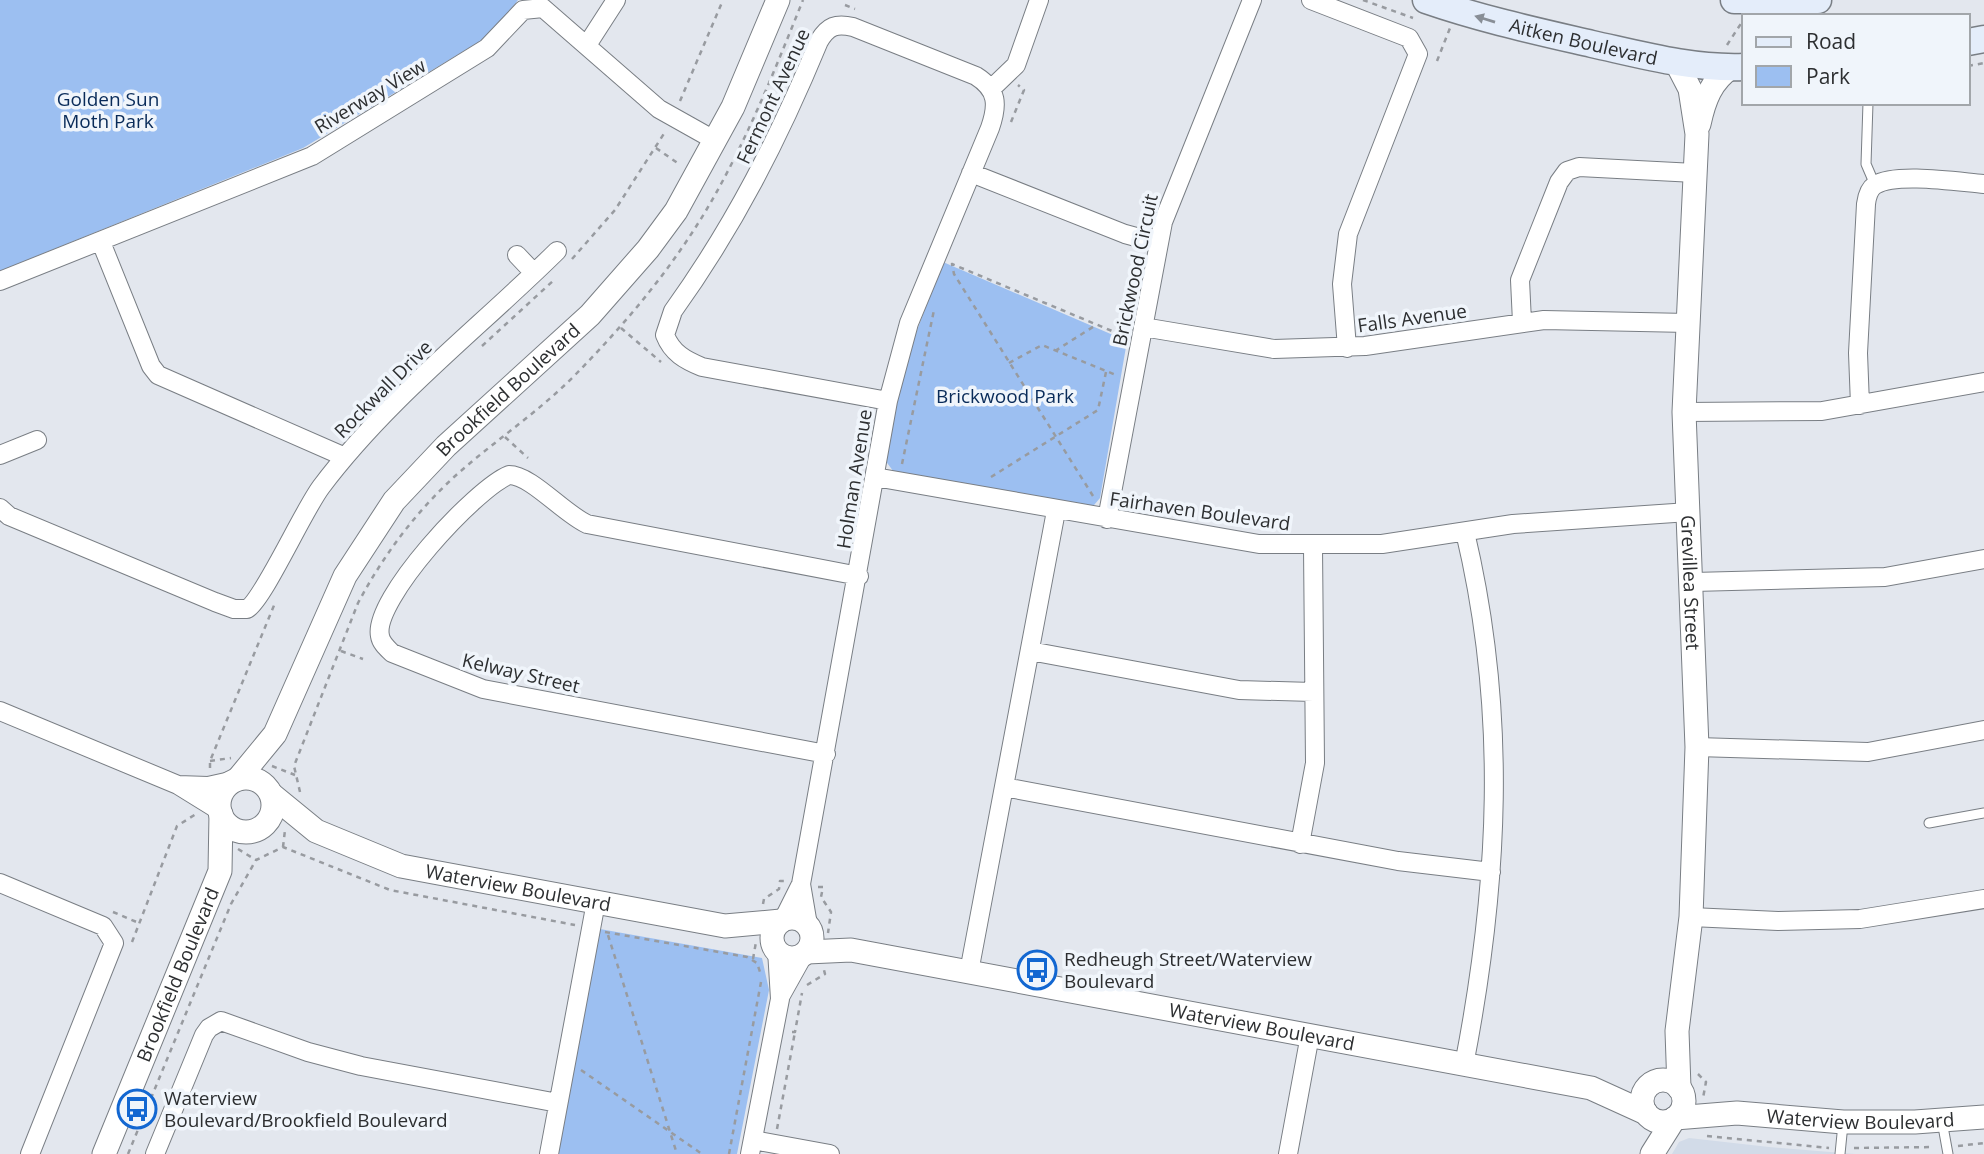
<svg xmlns="http://www.w3.org/2000/svg" width="1984" height="1154" viewBox="0 0 1984 1154" font-family="'Open Sans',sans-serif">
	<rect width="100%" height="100%" fill="#e3e7ee"/>
	<path fill="#d2dbe8" d="M1689,1138L1769,1147L1855,1154H1672L1679,1142Z"/>
	<path fill="#9cbff1" d="M0,0H518L494,31L482,40L303,148L0,271Z
		M943,262L1127,341L1100,498L1089,511L896,475L885,460L908,354Z
		M600,929L762,958L769,990L737,1154H558Z"/>
	<g fill="none" stroke-linecap="round" stroke-linejoin="round">
		<defs>
			<path id="service" d="M1868,103L1866,164L1875,185
				M1929,823L1984,813
				M1942,1121L1948,1154
				M1840,1154L1843,1124"/>
			<path id="minor" d="M1311,0L1409,38L1418,54L1348,234L1342,284L1347,348
				M587,45L616,0
				M991,89L1016,65L1039,0
				M971,173L1125,234L1158,243
				M101,242L151,366L158,375L345,457
				M517,255L534,273
				M0,281L312,156L487,48L523,10L543,8L659,109L716,141
				M1522,322L1520,280L1559,182L1567,171L1579,167L1695,173
				M1143,327L1274,349L1365,346L1544,320L1688,323
				M1860,405L1858,353L1866,204C1867,196 1869,189 1875,185C1896,172 1959,182 1984,184
				M1684,412L1822,411L1984,382
				M0,455L37,440
				M875,477L1259,544H1382L1513,524L1689,512
				M0,508L9,516L215,602L234,609H247C263,600 303,511 321,487C388,398 478,329 557,251
				M1107,519L1163,222L1252,0
				M1693,582L1885,577L1984,559
				M1030,651L1239,690L1313,692
				M0,711L178,785L220,811
				M1697,747L1868,752L1984,730
				M826,754L483,689L392,653C387,648 381,643 380,636C372,600 476,488 509,475C531,475 563,513 587,524L859,576
				M178,785L208,786L235,780
				M1004,787L1398,861L1491,872
				M1300,844L1315,763L1313,547
				M0,883L103,926L114,943L30,1154
				M801,884L808,925
				M1691,917L1778,921L1860,919L1984,899
				M783,920L801,884L888,401L909,323L990,128C998,105 998,90 976,76L853,27C836,23 828,26 819,41C779,138 734,226 673,311L665,335C672,353 685,360 702,367L888,401
				M969,972L1056,511
				M780,997L804,954
				M1464,1065C1499,884 1508,713 1465,532
				M753,1140L830,1154
				M155,1154L204,1035L209,1028L221,1021L308,1052L361,1066L558,1103
				M549,1154L596,902
				M750,1154L780,999L777,950
				M1288,1154L1310,1035"/>
			<g id="tertiary">
				<path id="s1" d="M1676,62L1690,89L1697,134L1684,412L1697,747L1691,917L1677,1031L1679,1088"/>
				<path d="M1699,124C1704,101 1711,80 1732,67"/>
				<circle cx="246" cy="805" r="27"/>
				<path id="s2" d="M238,779L275,734L345,576L394,501L446,446L590,315L648,249L676,211L733,107L778,0"/>
				<path id="s3" d="M272,795L316,831L401,866L725,926L781,921"/>
				<circle cx="792" cy="938" r="20"/>
				<path id="s4" d="M807,952L851,950L1591,1088L1646,1113"/>
				<circle cx="1663" cy="1101" r="21"/>
				<path id="s5" d="M1675,1118L1737,1113L1843,1122H1915L1984,1117"/>
				<path id="s6" d="M104,1154L220,871L221,814"/>
				<path d="M1652,1154L1674,1119"/>
			</g>
			<g id="secondary">
				<path id="s7" d="M1426,0C1481,19 1536,31 1592,44C1642,55 1692,69 1744,67"/>
				<path d="M1734,0H1818"/>
				<path d="M1968,42L1984,39"/>
			</g>
		</defs>
		<use href="#service" stroke="#797e84" stroke-width="11"/>
		<use href="#minor" stroke="#797e84" stroke-width="20"/>
		<use href="#tertiary" stroke="#797e84" stroke-width="25"/>
		<use href="#secondary" stroke="#797e84" stroke-width="29"/>
		<path stroke="#989ba0" stroke-width="2.5" stroke-dasharray="5 5" stroke-linecap="butt" d="M1363,0L1413,18
			M845,5L855,9
			M1727,45L1742,22
			M1437,61L1450,28
			M1968,66L1984,63
			M680,101L723,0
			M1011,122L1024,90L1018,85
			M656,148L679,164
			M572,259L615,210L665,132
			M621,328L661,362
			M482,346L554,280
			M1055,351L1096,325
			M1009,363L1042,345L1116,375
			M505,437L528,458
			M902,464L934,310
			M991,477L1098,410L1106,372
			M1093,496L954,274L952,264L1124,336
			M341,651L363,659
			M210,761L231,758
			M272,766L295,775
			M210,768V761L275,603
			M300,792L294,766L358,603C383,556 415,513 454,477C494,441 539,412 576,374C632,317 683,255 721,184C753,125 778,62 803,0
			M283,847L285,830
			M238,849L256,860
			M818,887H823L821,897L831,912L828,933
			M763,904L764,899L779,889L780,881H784
			M113,912L139,923
			M605,932L747,957L757,963L760,972
			M608,935L677,1154
			M132,942L177,826L196,814
			M753,959L756,942
			M807,985L825,974L824,970
			M792,1032H795L802,993
			M581,1070L702,1154
			M1698,1074L1706,1082L1703,1098
			M777,1129L795,1032
			M1707,1136L1829,1148
			M1958,1146L1984,1143
			M1854,1148L1934,1147
			M128,1154L231,904L256,860L283,847L390,890L575,925
			M729,1154L761,982"/>
		<use href="#service" stroke="#fff" stroke-width="9"/>
		<use href="#minor" stroke="#fff" stroke-width="18"/>
		<use href="#tertiary" stroke="#fff" stroke-width="23"/>
		<use href="#secondary" stroke="#e4edfa" stroke-width="26"/>
	</g>
	<defs><path id="oneway-solid" d="M-6-.8H1V-3.2L6.5 0L1 3.2V.8H-6Z" transform="scale(1.75)"/></defs>
	<use fill="#888e96" href="#oneway-solid" transform="translate(1485 19) rotate(-163)"/>
	<defs>
		<symbol id="bus-ring" viewBox="-11 -11 22 22"><circle r="9.5" fill="#f0f5fb" stroke="#1367d1" stroke-width="1.5"/><path d="M-5-6H5V4H4V6H2V4H-2V6H-4V4H-5ZM-3.5-4V0h7V-4ZM-3.5 1.2v1.5H-2V1.2ZM2 1.2v1.5H3.5V1.2Z" fill="#1367d1"/></symbol>
	</defs>
	<g fill-rule="evenodd">
		<use href="#bus-ring" x="1015" y="948" width="44" height="44"/>
		<use href="#bus-ring" x="115" y="1087" width="44" height="44"/>
	</g>
	<g text-anchor="middle" dominant-baseline="central" stroke-width="7" stroke-linejoin="round" paint-order="stroke">
		<g font-size="19" fill="#2d2f31" stroke="#f0f5fb">
			<text stroke="none"><textPath href="#s7" startOffset="163">Aitken Boulevard</textPath></text>
			<text transform="translate(370 96) rotate(-31)">Riverway View</text>
			<text transform="translate(773 96) rotate(-65)">Fermont Avenue</text>
			<text transform="translate(1135 270) rotate(-78)">Brickwood Circuit</text>
			<text transform="translate(1412 318) rotate(-8)">Falls Avenue</text>
			<text transform="translate(383 389) rotate(-45)">Rockwall Drive</text>
			<text stroke="none"><textPath href="#s2" startOffset="480">Brookfield Boulevard</textPath></text>
			<text transform="translate(854 479) rotate(-81)">Holman Avenue</text>
			<text transform="translate(1200 511) rotate(8)">Fairhaven Boulevard</text>
			<text stroke="none"><textPath href="#s1" startOffset="525">Grevillea Street</textPath></text>
			<text transform="translate(521 673) rotate(13)">Kelway Street</text>
			<text stroke="none"><textPath href="#s3" startOffset="268">Waterview Boulevard</textPath></text>
			<text stroke="none"><textPath href="#s6" startOffset="194">Brookfield Boulevard</textPath></text>
			<text stroke="none"><textPath href="#s4" startOffset="462">Waterview Boulevard</textPath></text>
			<text stroke="none"><textPath href="#s5" startOffset="186">Waterview Boulevard</textPath></text>
		</g>
		<g font-size="19" fill="#092b59" stroke="#f0f5fb">
			<text x="108" y="99">Golden Sun<tspan x="108" dy="22">Moth Park</tspan></text>
			<text x="1005" y="396">Brickwood Park</text>
		</g>
		<g font-size="19" fill="#2d2f31" stroke="#f0f5fb" text-anchor="start">
			<text x="1064" y="959">Redheugh Street/Waterview<tspan x="1064" dy="22">Boulevard</tspan></text>
			<text x="164" y="1098">Waterview<tspan x="164" dy="22">Boulevard/Brookfield Boulevard</tspan></text>
		</g>
	</g>
	<rect x="1742" y="14" width="228" height="91" fill="#f0f5fb" stroke="#a2a6aa" stroke-width="2"/>
	<rect x="1756" y="37" width="35" height="10" fill="#e4edfa" stroke="#a2a6aa" stroke-width="2"/>
	<text x="1806" y="49" font-size="21" fill="#2d2f31">Road</text>
	<rect x="1756" y="66" width="35" height="21" fill="#9cbff1" stroke="#a2a6aa" stroke-width="2"/>
	<text x="1806" y="84" font-size="21" fill="#2d2f31">Park</text>
</svg>
